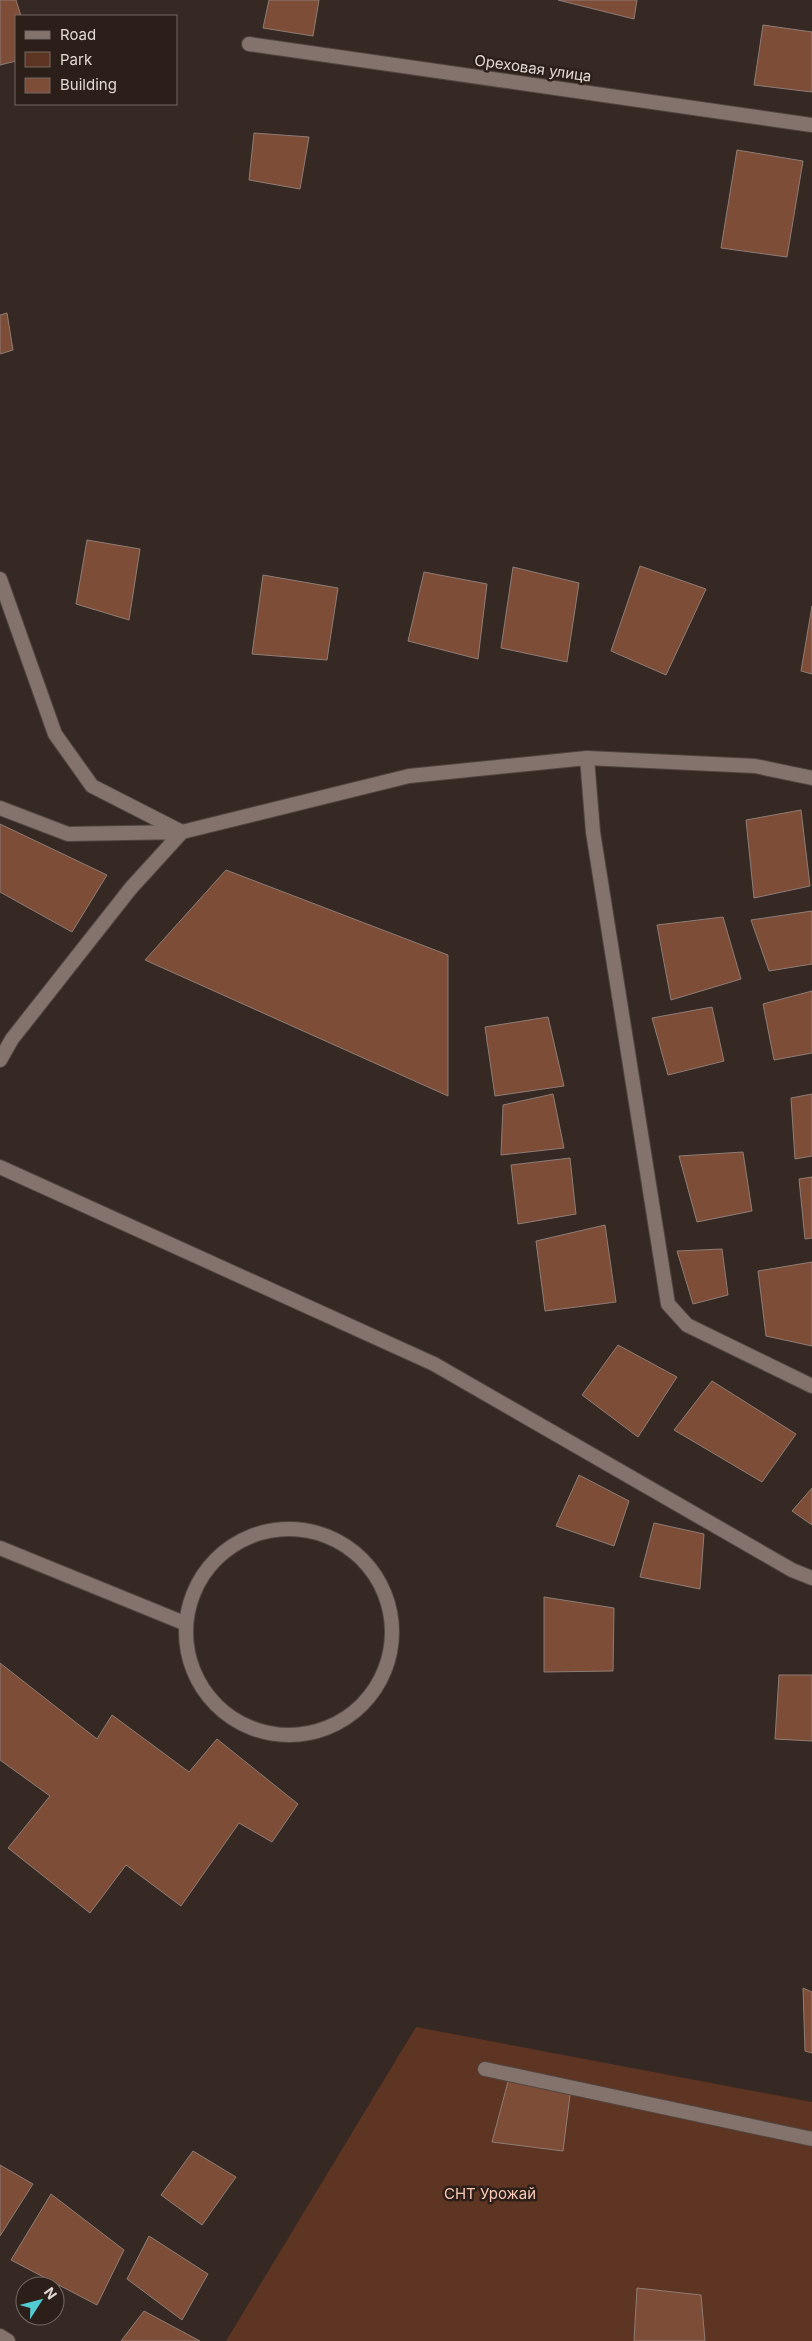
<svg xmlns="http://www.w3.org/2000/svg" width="812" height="2341" viewBox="0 0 812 2341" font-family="Inter,sans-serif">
	<rect width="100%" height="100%" fill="#362923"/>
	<path fill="#5e3422" d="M416,2027L812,2102V2341H226Z"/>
	<path fill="#7d4d38" stroke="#8e7d76" d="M0,0H16L21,16H16V61L0,65Z
		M269,0H319L313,36L263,28Z
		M558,0H637L634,19Z
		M763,25L812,32V92L754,85Z
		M254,133L309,137L300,189L249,180Z
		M737,150L803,161L787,257L721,248Z
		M7,313L13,350L0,354V315Z
		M87,540L140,549L129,620L76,604Z
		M640,566L706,589L666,675L611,651Z
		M513,567L579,583L567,662L501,648Z
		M424,572L487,584L478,659L408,641Z
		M263,575L338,588L327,660L252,654Z
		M812,606V674L801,671Z
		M801,810L810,886L754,898L746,820Z
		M0,824L107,875L72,932L0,892Z
		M226,870L448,955V1096L145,960Z
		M812,911V964L769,971L751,920Z
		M723,917L741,979L671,1000L657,925Z
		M812,991V1053L774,1060L763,1004Z
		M712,1007L724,1061L668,1075L652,1018Z
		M548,1017L564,1086L495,1096L485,1027Z
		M553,1094L564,1148L501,1155L503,1105Z
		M812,1094V1156L795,1159L791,1098Z
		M743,1152L752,1211L697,1222L679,1156Z
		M570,1158L576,1214L518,1224L511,1165Z
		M812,1177V1238L805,1239L799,1179Z
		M605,1225L616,1302L545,1311L536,1241Z
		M722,1249L728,1295L693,1304L677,1251Z
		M812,1262V1346L766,1336L758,1271Z
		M618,1345L677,1377L638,1437L582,1395Z
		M712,1381L796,1434L762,1482L674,1430Z
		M579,1475L629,1501L614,1546L556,1526Z
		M812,1488V1525L792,1511Z
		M654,1523L704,1534L700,1589L640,1577Z
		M544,1597L614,1608L613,1671L544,1672Z
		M0,1663L97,1739L112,1715L189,1772L217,1739L298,1804L272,1842L239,1823L181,1906L126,1865L90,1913L8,1848L50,1796L0,1760Z
		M779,1675H812V1741L775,1739Z
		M803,1988L812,1992V2053L805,2051Z
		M510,2074L571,2087L563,2151L492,2142Z
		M193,2151L236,2177L202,2225L161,2195Z
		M0,2165L33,2184L0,2236Z
		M51,2194L124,2250L97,2305L11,2260Z
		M149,2236L208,2274L182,2320L127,2279Z
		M637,2288L701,2295L705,2341H634Z
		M144,2311L200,2341H121Z"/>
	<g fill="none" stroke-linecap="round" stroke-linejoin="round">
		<defs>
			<path id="service" d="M587,758L593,832L668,1304L687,1325L812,1386
				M0,808L68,834L182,832
				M0,1060L12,1039L131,888L182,832
				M0,1167L434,1364L792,1570L812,1578
				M186 1632a103 103 0 1 1 206 0a103 103 0 1 1-206 0Z
				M0,1548L184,1623"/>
			<path id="minor" d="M249,44L812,125
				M0,579L55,734L92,786L182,832L409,776L587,758L755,766L812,778
				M485,2069L812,2139
				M0,2336L8,2341"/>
		</defs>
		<use href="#service" stroke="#514540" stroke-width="16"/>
		<use href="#minor" stroke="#514540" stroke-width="16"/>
		<use href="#service" stroke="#84736c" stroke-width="14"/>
		<use href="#minor" stroke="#84736c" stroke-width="14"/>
	</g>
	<g text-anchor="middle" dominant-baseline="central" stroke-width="5" stroke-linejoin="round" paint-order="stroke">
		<g font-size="15" fill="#e1d8d4" stroke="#2c1f19">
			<text transform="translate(533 68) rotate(8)">Ореховая улица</text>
		</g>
		<g font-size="15" fill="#fac9b5" stroke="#2c1f19">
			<text x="490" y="2193">СНТ Урожай</text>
		</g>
	</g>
	<rect x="15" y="15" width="162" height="90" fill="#2c1f19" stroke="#746964"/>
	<rect x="25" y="31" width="25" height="8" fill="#84736c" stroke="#746964"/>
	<text x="60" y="40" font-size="15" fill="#e1d8d4">Road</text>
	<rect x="25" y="52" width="25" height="15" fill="#5e3422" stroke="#746964"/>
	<text x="60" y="65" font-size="15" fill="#e1d8d4">Park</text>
	<rect x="25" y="78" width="25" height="15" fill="#7d4d38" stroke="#746964"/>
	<text x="60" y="90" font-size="15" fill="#e1d8d4">Building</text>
	<g transform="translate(40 2301) rotate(54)"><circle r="24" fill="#2c1f19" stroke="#746964"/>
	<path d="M0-4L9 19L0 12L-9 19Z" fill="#51ccd1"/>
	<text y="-8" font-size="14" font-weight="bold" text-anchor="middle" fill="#e1d8d4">N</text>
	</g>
</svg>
